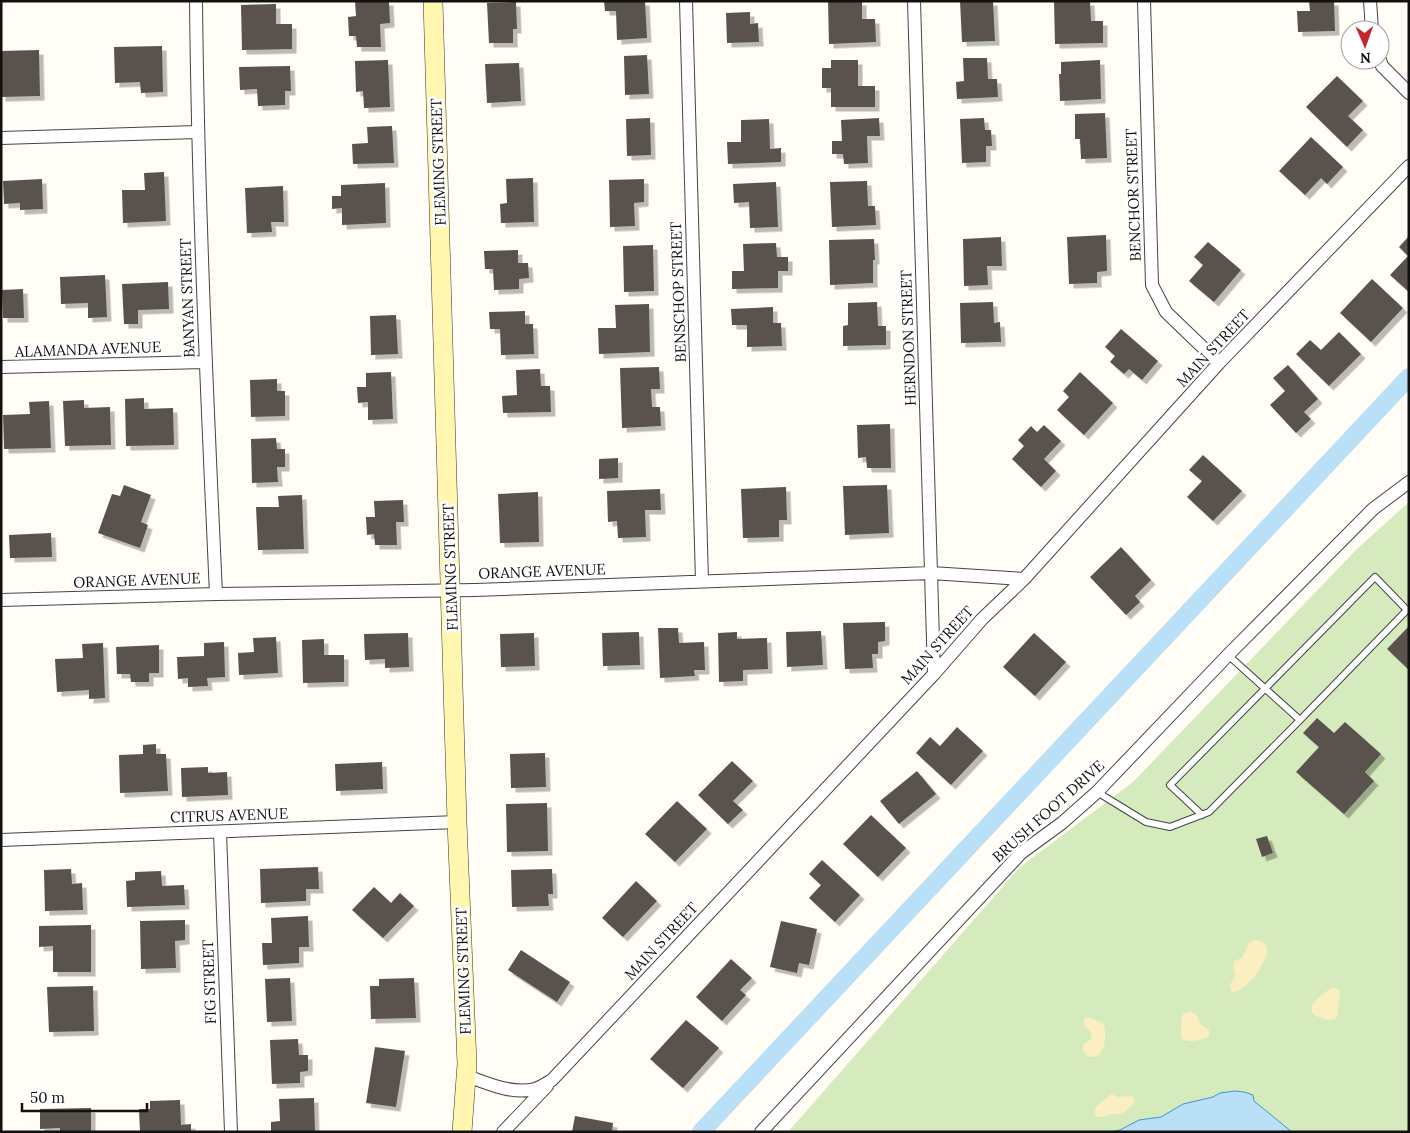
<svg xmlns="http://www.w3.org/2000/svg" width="1410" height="1133" viewBox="0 0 1410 1133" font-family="Lora,serif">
	<defs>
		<filter id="shadow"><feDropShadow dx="4.5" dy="4.5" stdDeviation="0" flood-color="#0004"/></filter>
	</defs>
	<rect width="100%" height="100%" fill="#fffdf5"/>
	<path fill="#d5ebbd" d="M1409,502V1132H788L1020,867L1133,782L1356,550Z"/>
	<path fill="#fbeec1" d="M1254,940L1260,941L1265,944C1270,955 1264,960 1259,970C1253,980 1244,989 1232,993L1230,985C1240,970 1231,974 1234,961L1242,958L1249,943Z
		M1332,988H1335L1340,991L1337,1017C1332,1021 1328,1020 1322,1018C1298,1012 1321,994 1332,988Z
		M1190,1012L1196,1014L1201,1025L1209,1030V1036C1203,1040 1189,1043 1182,1039C1180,1032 1181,1021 1183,1014Z
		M1084,1018H1091L1104,1024C1107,1037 1105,1062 1087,1056L1083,1051L1084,1044L1090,1040L1092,1034L1084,1025Z
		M1111,1094L1118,1097L1131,1096L1134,1098L1135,1102L1122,1114H1111L1103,1117H1097L1094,1113L1095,1109L1097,1106Z"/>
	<path fill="#b9e0f7" stroke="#3f96cf" d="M1235,1091L1244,1092L1253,1095L1254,1101L1292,1132H1110L1120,1130L1139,1120L1161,1117L1183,1104L1213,1097L1220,1093Z"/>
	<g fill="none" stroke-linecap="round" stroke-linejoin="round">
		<path stroke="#b9e0f7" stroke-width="18" d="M701,1132L1409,377"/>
	</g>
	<path fill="#5a524d" filter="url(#shadow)" d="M355,1H389L390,23L380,24L381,47H357L356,36H349L348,17L356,16Z
		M604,1H645L647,38L617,40L616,11H605Z
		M828,1H862V19H875L876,42L829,44Z
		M960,1H993L995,41L962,42Z
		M1054,1H1090L1091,21H1103V43L1055,44Z
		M1309,1H1334L1335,31L1298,32L1297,11H1310Z
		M516,2L517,29H513V43H489L487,3Z
		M276,4V24H292V49L242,50L241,5Z
		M750,12V24L758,23L759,42L727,43L726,13Z
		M162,46L163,92L141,93L140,82L115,83L114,47Z
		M39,50L40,96L1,97V51Z
		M647,55L649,94L625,95L624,56Z
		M963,58H987L988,79H997L998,97L957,99L956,82L964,81Z
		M388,60L390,107L364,108L363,91L356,92L355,61Z
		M831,60H858V86H875V107H831V88H822V68H831Z
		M1100,60L1101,99L1060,101L1059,74H1061V62Z
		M519,63L521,101L487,103L485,64Z
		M290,66L291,91H285V105L258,106L257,89L240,90L239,67Z
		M1337,76L1363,101L1348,116L1363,130L1347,147L1306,107Z
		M1105,113L1107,158L1081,159L1080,139H1075V114Z
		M650,118L651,155L627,156L626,119Z
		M879,118L880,136H867L868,163L844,164L843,154H832V141H842L841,120Z
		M984,118L985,130H991L992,146H986V162L962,163L960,119Z
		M769,119L770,149L781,148V162L728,164L727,142H741V120Z
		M392,126L394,163L353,164L352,144L368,143L367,127Z
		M1311,137L1343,167L1327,184L1321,178L1305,195L1279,171Z
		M164,172L166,221L123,223L122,190H145L144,173Z
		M533,178L534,222L501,223L500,204L507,203L506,179Z
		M42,179L43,209L20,210V203L4,204L3,181Z
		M644,179V202L634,203L635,226L610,227L609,180Z
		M867,181L868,206H875L876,225L832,227L830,182Z
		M776,182L778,227L750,228L749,202L734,203L733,184Z
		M385,183L386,223L342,225V208L332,209V196H341V185Z
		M283,186L284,222H271L272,232L247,233L245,188Z
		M1106,235L1107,271L1097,272V283L1069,284L1067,237Z
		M1409,236V292L1390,275L1408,256L1399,247Z
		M1001,237L1002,266H987L988,285L964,286L963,239Z
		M874,239L875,260H873V283L830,285L829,240Z
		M1208,242L1241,270L1214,302L1189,281L1203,265L1194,257Z
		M776,243L777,257H788V271H778V288L732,289V271H744L743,244Z
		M653,245L654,291L624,292L623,246Z
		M518,250V263H528L529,278L519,279V289L494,290L493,269H485L484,251Z
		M105,275L107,317L88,318V303L61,304L60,277Z
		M1372,279L1403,308L1371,342L1340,313Z
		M168,282L169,309L138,310V324H124L122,284Z
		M23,289L24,318H3L2,290Z
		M877,302L878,326H886V345L843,346V326L848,325V303Z
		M993,302L994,323L1000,322L1001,342L961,343L960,303Z
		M649,304L650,352L599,354L598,328H616L615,305Z
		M773,307V323H781L782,346L747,347V325H732L731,309Z
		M525,311V324H533L534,354L501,355L500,329H490L489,312Z
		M396,315L398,354L371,355L370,316Z
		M1121,329L1158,361L1142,380L1129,369L1124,374L1110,362L1115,356L1105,347Z
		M1339,332L1361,354L1329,386L1296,354L1310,340L1321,350Z
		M1288,365L1318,399L1304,412L1311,419L1296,433L1270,405L1285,391L1273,378Z
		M659,367L660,389H651L652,407H660L661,426L622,428L620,368Z
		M540,369L541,386H550L551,412L503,413L502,396L517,395L516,370Z
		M391,372L393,419L368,420V402L358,403L357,387H366V373Z
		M1080,372L1113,403L1084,435L1057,410L1069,397L1063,391Z
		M277,379V391H285V416L251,417L250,380Z
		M144,398V409L173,408L174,445L126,446L125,399Z
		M84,400V408L110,407L111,445L65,446L63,401Z
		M49,401L51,448L4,449L3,415L30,414L29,402Z
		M890,424L891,468H867L866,457L858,458L857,425Z
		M1044,425L1061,441L1044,459L1056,471L1041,487L1012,459L1024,446L1018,440L1031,426L1037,432Z
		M276,438L277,449H285V467H277L278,482L252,483L251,439Z
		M1203,455L1242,491L1213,521L1187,497L1202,481L1189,470Z
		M618,458V478L599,479V459Z
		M124,485L151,495L141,522L148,525L140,548L98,533L112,494L120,496Z
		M887,485L889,533L845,535L843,486Z
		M786,487L787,520H779V537L743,538L741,489Z
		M660,489L661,510H645L646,537L618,538L617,521L608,522L607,491Z
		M538,492L539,542L500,543L498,494Z
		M302,495L304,549L258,550L256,507H279L278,496Z
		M403,500L404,522H396L397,545H375L374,534L367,535L366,517H375L374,501Z
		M51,533L52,557L10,558L9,535Z
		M1121,547L1151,580L1135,596L1140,602L1126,615L1090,577Z
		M885,622V641L878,642V654H872L873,668L845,669L843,623Z
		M1409,626V670L1387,649Z
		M658,628H678L679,643L704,642L705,670H694L695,676L660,678Z
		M821,631L823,665L787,667L786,632Z
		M639,632L640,665L603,666L602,633Z
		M737,632V639L767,638L768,669L743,670V681L719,682L718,633Z
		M408,633L409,667L385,668V659L365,660L364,634Z
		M534,633L535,666L501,667L500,634Z
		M1034,633L1066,662L1035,696L1003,667Z
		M276,637L278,673L239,675L238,653L254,652L253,638Z
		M324,639V655H344V682L303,683L302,640Z
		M224,642L225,677L207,678L208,686L188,687V678L178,679L177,657L204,656V643Z
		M103,643L105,698L89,699V690L57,692L55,659L83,658L82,644Z
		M159,645V673H149V682H131L130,674H117L116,647Z
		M1317,718L1334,733L1345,722L1381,754L1365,772L1374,781L1344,814L1296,772L1319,747L1303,733Z
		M957,727L983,751L951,785L916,753L930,737L940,746Z
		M156,744V754H166L168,791L120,793L119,755L143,754V745Z
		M545,753L546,787L511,788L510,754Z
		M732,761L753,781L733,801L743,810L728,824L698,795Z
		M382,762L383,789L336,791L335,764Z
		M208,767V773L227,772L228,795L182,797L181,768Z
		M917,771L936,794L899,824L880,801Z
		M677,801L707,829L675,862L645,834Z
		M547,803L548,851L507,852L506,804Z
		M871,815L906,848L878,877L843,844Z
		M1267,836L1273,853L1262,857L1256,839Z
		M822,860L860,895L835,922L809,898L821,885L809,874Z
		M318,867L319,889H306V901L261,903L260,869Z
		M71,869L72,884L82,883L83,910L45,911L44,870Z
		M552,869L553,894H548L549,906L512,907L511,870Z
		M161,871L162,886L184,885L185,905L127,907L126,881L135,880V872Z
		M636,881L657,901L623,937L602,918Z
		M374,887L391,903L400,893L414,906L383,938L352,910Z
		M308,916L309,947H299V963L263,965L262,943H272L271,918Z
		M185,920V940L175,941L176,968L141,969L140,921Z
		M781,921L817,929L809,965L799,963L797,973L770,967Z
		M91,925V972H53V946L39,947V926Z
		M521,950L570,982L557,1002L508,970Z
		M731,959L752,978L740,990L746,995L722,1021L696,997Z
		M290,978L292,1021L267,1022L265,979Z
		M414,978L416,1018L371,1019L370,986H379V979Z
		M93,986L94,1031L49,1032L47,987Z
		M686,1020L719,1048L683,1088L650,1059Z
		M298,1039L299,1055H308V1071L300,1072V1083L272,1084L270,1040Z
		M375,1047L405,1051L396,1107L366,1103Z
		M314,1098L315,1132H271V1122L280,1121L279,1099Z
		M180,1100L181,1125L191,1124V1132H140L139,1109H150V1101Z
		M91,1108V1132H60V1128L40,1129V1109Z
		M575,1116L613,1123L612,1132H572Z"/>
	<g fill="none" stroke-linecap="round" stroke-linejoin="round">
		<defs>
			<path id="lane" d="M1097,792L1146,822L1170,827L1209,812L1300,720L1228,655
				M1202,815L1170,785L1375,577L1407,610L1300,720"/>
			<path id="street" d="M196,1C198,199 207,396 216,594
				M686,1L702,581
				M914,1L934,674
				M1144,1L1152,285L1166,312L1219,363
				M1370,1L1372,30
				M1380,60L1382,66L1409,93
				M1,138L197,132
				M1,367L205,362
				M1,600L216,594L475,590L931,573L1024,579
				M220,832L231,1132
				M1,840L457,822
				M467,1076C487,1083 512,1095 535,1089C541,1087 547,1083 552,1080L934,674L982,619L1024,579L1219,363L1409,166
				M503,1132L547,1086
				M761,1132L1021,853L1062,823L1097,792L1228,655L1373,509L1409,482"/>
			<path id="secondary" d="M433,1L457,822L467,1064L462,1132"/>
		</defs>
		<use href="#lane" stroke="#444" stroke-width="8"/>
		<use href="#street" stroke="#444" stroke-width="14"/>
		<use href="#secondary" stroke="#333" stroke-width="20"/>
		<use href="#lane" stroke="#fff" stroke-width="6"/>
		<use href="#street" stroke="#fff" stroke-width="12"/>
		<use href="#secondary" stroke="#fff6b0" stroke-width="19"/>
	</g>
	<g text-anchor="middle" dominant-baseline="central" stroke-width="5" stroke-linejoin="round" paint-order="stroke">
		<g font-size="15" fill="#111" stroke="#fff">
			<text transform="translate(438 162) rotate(-92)">FLEMING STREET</text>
			<text transform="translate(1133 195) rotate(-92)">BENCHOR STREET</text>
			<text transform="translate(678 292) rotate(-92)">BENSCHOP STREET</text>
			<text transform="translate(187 298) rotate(-92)">BANYAN STREET</text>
			<text transform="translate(908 338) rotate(-92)">HERNDON STREET</text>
			<text transform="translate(1213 348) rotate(-47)">MAIN STREET</text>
			<text transform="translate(88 349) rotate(-2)">ALAMANDA AVENUE</text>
			<text transform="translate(450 567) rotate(-92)">FLEMING STREET</text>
			<text transform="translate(542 571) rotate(-2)">ORANGE AVENUE</text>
			<text transform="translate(137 580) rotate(-2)">ORANGE AVENUE</text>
			<text transform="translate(937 645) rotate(-48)">MAIN STREET</text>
			<text transform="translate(1048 811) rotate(-42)">BRUSH FOOT DRIVE</text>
			<text transform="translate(229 815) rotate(-2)">CITRUS AVENUE</text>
			<text transform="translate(661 941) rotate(-47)">MAIN STREET</text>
			<text transform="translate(463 971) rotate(-92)">FLEMING STREET</text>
			<text transform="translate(209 982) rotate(-92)">FIG STREET</text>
		</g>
	</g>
	<rect width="1410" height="1133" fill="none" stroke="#111111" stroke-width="5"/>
	<g transform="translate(1365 45) rotate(178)"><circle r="24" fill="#ffffff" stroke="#a0a0a0"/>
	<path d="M0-4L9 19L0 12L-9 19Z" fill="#c4262e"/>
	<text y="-8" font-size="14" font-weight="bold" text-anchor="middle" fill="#111111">N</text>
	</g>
	<path d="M22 1103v8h125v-8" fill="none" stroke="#111111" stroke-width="2.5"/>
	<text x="30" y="1103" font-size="15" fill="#111111" stroke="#ffffff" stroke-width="4" paint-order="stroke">50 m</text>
</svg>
